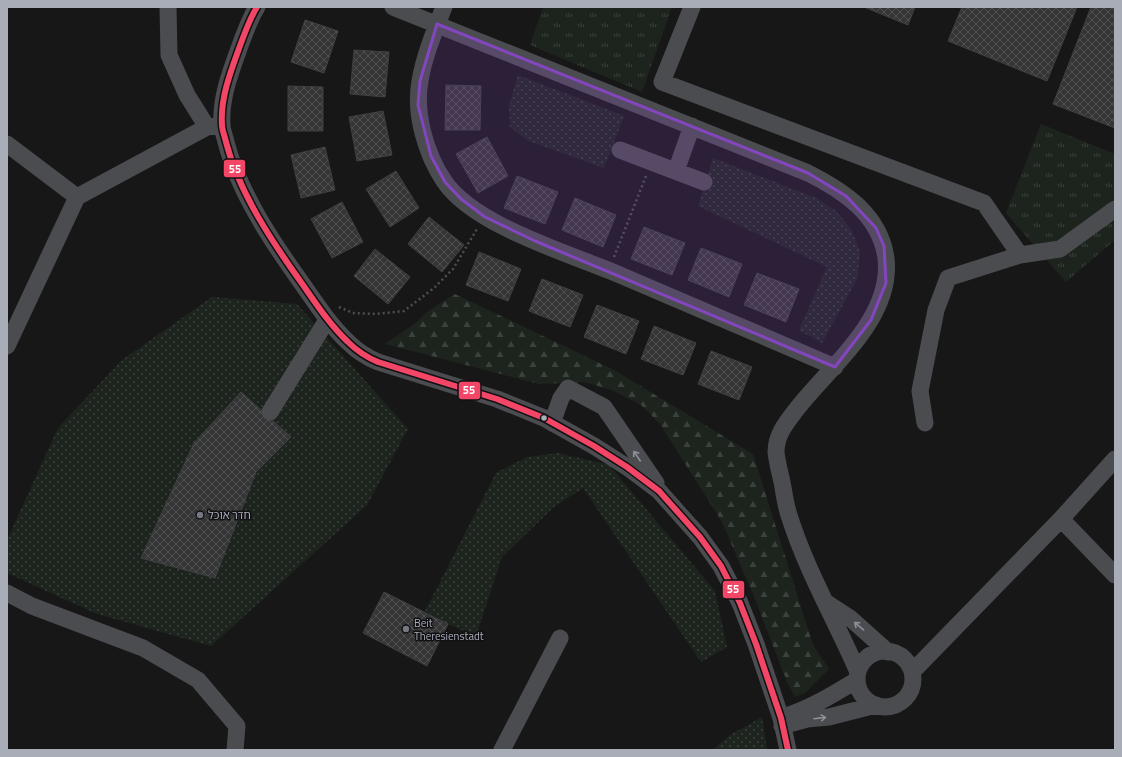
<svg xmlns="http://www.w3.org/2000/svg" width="1122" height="757" viewBox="0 0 1122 757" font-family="'Titillium Web','Noto Sans Hebrew',sans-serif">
	<defs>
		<pattern id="grass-tufts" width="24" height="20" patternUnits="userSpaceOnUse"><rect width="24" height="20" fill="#1d241e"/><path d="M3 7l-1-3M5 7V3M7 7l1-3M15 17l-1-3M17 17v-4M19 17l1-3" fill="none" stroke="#3b413d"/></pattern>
		<pattern id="forest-firs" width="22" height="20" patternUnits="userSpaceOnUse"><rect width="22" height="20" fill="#1d241e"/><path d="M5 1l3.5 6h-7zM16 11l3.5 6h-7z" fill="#3b413d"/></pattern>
		<pattern id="park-dots" width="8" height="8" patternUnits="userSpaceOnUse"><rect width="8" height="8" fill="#1d241e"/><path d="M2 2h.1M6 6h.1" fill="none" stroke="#3b413d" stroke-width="1.8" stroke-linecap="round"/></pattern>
		<pattern id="building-cross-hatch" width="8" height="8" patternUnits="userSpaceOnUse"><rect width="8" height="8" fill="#353536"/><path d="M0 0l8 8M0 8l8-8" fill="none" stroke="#4f5051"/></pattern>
	</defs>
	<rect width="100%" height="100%" fill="#171717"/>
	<path fill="url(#grass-tufts)" d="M543,7H672L642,92L530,45Z
		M1041,124L1115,154V240L1066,282L1006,213Z"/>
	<path fill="url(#forest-firs)" d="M455,294L614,370L753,454L813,645L829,669L805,693L795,697L787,682L753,594L722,522L660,424L641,405L612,390L584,382L539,384L385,344L417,322L427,312Z"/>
	<path fill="url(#park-dots)" d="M518,75L624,116L604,168L529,141L510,127L509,106Z
		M713,158L816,198L836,211L851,229L860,252L857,279L822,343L799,330L827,267L698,206Z
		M212,297L297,304L408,429L367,505L211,646L97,614L7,573V540L58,428L122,360Z
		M558,453L609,465L715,591L727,647L701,662L583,488L555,506L502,557L476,636L448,624L425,611L496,473L527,457Z
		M762,717L767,750H713L730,735Z"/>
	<path fill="url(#building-cross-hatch)" stroke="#3f4043" d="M864,7H915L908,25Z
		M962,7H1077L1047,81L948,41Z
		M1091,7H1115V128L1053,104Z
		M305,20L338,31L324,73L291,62Z
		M354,50L389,52L385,97L350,94Z
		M446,85L481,86L480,130H445Z
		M288,86L323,87V131H288Z
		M383,111L392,155L357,161L349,117Z
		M487,137L508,176L478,193L456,154Z
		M325,147L335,190L301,198L291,155Z
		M396,171L419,208L390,227L366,189Z
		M517,176L558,192L545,224L504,208Z
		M575,198L616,215L603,247L562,230Z
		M342,202L363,242L332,258L311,219Z
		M429,217L464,245L442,272L408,244Z
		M644,227L685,243L672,275L631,259Z
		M701,248L742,264L729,297L688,280Z
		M375,249L410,277L388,304L354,276Z
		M479,252L521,269L508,301L466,285Z
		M757,273L799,289L786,322L744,305Z
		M542,279L583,295L570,327L529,311Z
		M597,305L639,321L626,354L584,337Z
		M654,326L696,343L683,375L641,359Z
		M711,351L752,367L739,400L698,384Z
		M241,392L291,437L256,472L215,578L141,558L194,443Z
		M384,592L448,624L427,666L363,633Z"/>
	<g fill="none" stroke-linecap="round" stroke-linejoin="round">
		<path stroke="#4d4e52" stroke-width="2.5" stroke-dasharray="2 3" stroke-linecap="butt" d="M614,257L646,176
			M339,307L353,313L376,314L404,311L434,288L453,269L477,229"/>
		<path stroke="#4b4c50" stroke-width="17" d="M168,7L169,55L187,95L207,127
			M257,7C250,18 246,30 241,43C232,68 220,97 222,125C222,130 225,137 226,142C239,193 273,243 303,285C317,305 330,325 348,342C357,351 366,357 378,362L497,399L544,418L594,446L627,467L659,491L700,537L721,566L740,603L756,644L781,718L788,750
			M393,7L808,173C844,191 880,215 886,258C893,319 830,366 796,410C786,423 776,435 776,452C777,462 780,473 782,482C784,492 785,502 788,512C805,568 835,619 858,672
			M444,7C435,30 424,56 420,81C414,114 426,154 444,181C474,226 571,254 620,275C692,306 763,336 835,367
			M692,7L662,82L984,203L1020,255
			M7,144L77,197L207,127L222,125
			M620,150L704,182
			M676,171L692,126
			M7,346L77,197
			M270,412L327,320
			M552,423L561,398L568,388L604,407L656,483
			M925,423L920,391L936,310L948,278L1020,255L1060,249L1115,209
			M1061,519L1115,575
			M7,593L32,606L143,648L198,680L237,726L235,750
			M827,603L850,618L888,652
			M857 679a28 28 0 1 1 56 0a28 28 0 1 1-56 0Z
			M912,672L1061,519L1115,459
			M786,716C811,708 834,694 857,680
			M782,726L807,719L829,717L876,705
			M502,750L560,638"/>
		<defs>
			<path id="bus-1" d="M257,7C250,18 246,30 241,43C232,68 220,97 222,125C222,130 225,137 226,142C239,193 273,243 303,285C317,305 330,325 348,342C357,351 366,357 378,362L497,399L544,418L594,446L627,467L659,491L700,537L721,566L740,603L756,644L781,718L788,750"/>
		</defs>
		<use href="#bus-1" stroke="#111113" stroke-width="9"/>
		<use href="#bus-1" stroke="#f34667" stroke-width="6"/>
	</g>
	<defs><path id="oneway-shaft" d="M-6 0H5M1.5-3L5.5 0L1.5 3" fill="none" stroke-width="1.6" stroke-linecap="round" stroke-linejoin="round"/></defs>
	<g stroke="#8c9099">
		<use href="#oneway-shaft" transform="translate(637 456) rotate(-124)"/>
		<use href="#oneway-shaft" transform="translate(859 626) rotate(-140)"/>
		<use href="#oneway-shaft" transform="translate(820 718) rotate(-7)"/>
	</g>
	<path fill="#8446be" fill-opacity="0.2" stroke="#8446be" stroke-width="3" stroke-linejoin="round" d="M437,24L808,173L846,196L876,228L884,246L886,283L871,320L835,367L535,241L485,217L461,199L445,182L431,156L418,105L420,81Z"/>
	<circle fill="#a8adb8" stroke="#111113" stroke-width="1.5" cx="544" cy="418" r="3.5"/>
	<g fill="#757880" stroke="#111113" stroke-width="1.5">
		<circle cx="200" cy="515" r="4"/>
		<circle cx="406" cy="629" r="4"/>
	</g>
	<g text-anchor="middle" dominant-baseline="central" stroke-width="3" stroke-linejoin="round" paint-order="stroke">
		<g font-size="11" fill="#a8adb8" stroke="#111113" text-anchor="start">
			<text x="208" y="515">חדר אוכל</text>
			<text x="414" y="623">Beit<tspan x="414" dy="13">Theresienstadt</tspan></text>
		</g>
	</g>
	<g stroke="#111113" stroke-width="1.5">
		<rect x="223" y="159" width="23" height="19" rx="4" fill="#f34667"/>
		<rect x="458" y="381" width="23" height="19" rx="4" fill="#f34667"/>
		<rect x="722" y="580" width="23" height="19" rx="4" fill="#f34667"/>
	</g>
	<g font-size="11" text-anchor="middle" font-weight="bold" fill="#fff">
		<text x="235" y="173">55</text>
		<text x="469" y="394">55</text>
		<text x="733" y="593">55</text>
	</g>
	<rect width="1122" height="757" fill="none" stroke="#a8adb8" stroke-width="16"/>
</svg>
